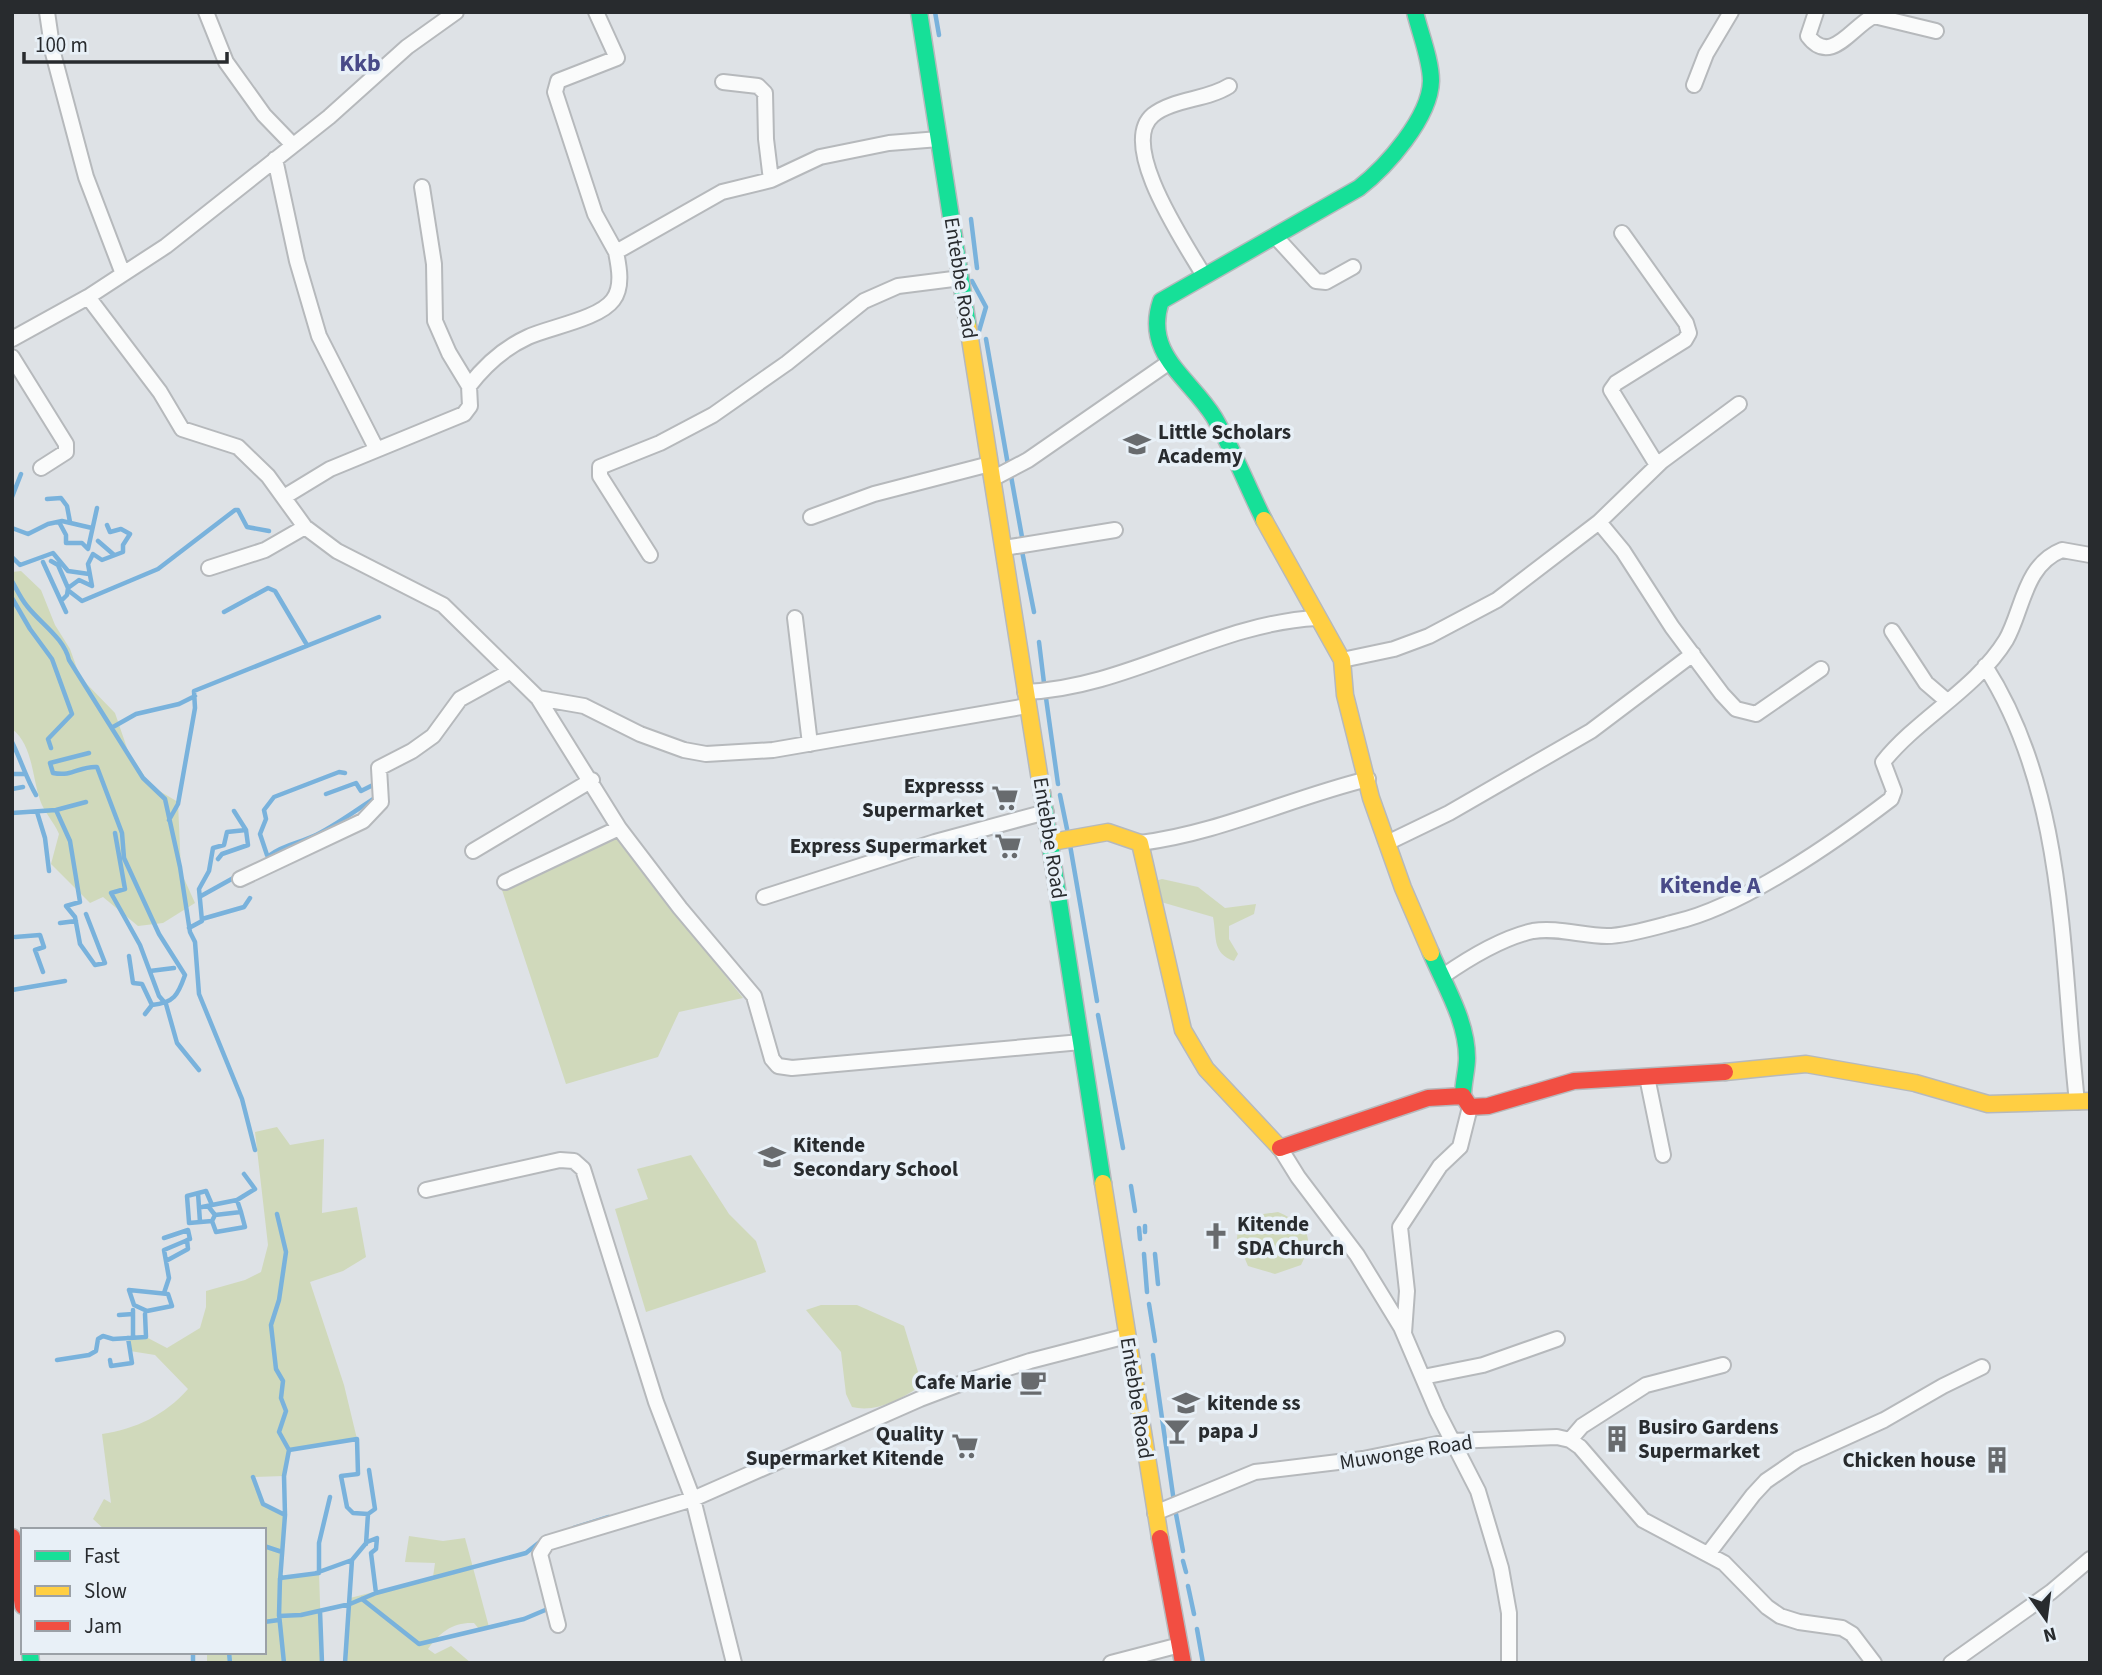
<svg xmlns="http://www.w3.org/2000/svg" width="2102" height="1675" viewBox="0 0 2102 1675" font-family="'Source Sans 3',sans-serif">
	<rect width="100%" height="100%" fill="#dee2e6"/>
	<path fill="#d0d9bb" d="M21,571L41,590L55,625L70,649L80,677L115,713L128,751L151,786L178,802L181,872L195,903L163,923L138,926L103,897L90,903L51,864L59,834C54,822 44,812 40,800C32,777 33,745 12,729V572Z
		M616,838L743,998L679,1012L658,1057L566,1084L502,890Z
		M1162,879L1198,887L1225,908L1256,904L1254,914L1229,926V939L1238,954L1234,961C1212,953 1217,938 1213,917L1161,902L1155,881Z
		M277,1127L290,1145L324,1139L322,1213L357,1207L366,1257L343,1271L310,1282L344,1385L357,1439L289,1450L284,1476L253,1477L263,1504L285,1515L280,1578L319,1573L322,1663H207V1652H264V1530H105L93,1519L104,1499L111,1503L102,1434C136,1429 165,1415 188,1389L155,1355L130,1351L128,1338L146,1337L167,1348L200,1328L206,1307V1291L245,1280L261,1272L268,1245L255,1132Z
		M691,1155L729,1214L756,1241L766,1272L646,1312L615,1209L648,1199L637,1169Z
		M1278,1212C1305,1224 1317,1235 1301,1265L1275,1274L1248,1266L1237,1240L1238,1224L1250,1216Z
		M821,1305H857L904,1326L922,1385C902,1399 876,1413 852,1407L846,1394L841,1352L806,1310Z
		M409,1536L443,1541L465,1538L489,1627L479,1629L474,1623C453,1622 440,1632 428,1649L435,1654L451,1646L471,1663H345L350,1598L433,1577L435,1563L405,1562Z"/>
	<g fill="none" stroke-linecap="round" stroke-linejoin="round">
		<path stroke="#79b2dc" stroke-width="4.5" d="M935,12L939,35
			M971,219L977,268
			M972,281L986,307L979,331
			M986,339L1008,465
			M1014,474L1011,476L1022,537
			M12,497L21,474
			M47,499L61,498L67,506L70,522
			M59,522L66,535V543H82L88,549L97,508
			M12,528L28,534L48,524L62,521L92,528
			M98,541L113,554
			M1022,551L1034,612
			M12,557L20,565L53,553L68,571L89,574
			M51,561L58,565L68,588
			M43,562L66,612
			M12,581C17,590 21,599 27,606C41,624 64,638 69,660L143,778L165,799L180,867L190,932L195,942L199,994L242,1099L255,1150
			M69,591L82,601L158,569L235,510H238L247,527L269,531
			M12,598L30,629L52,659L72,714L48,739L51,748
			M61,601L67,595L68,588L79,580L92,586L88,564L93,554L102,560L123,552V545L130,534L121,529L110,532L107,525
			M224,612L268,588L275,591L307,645
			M1039,642L1044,683
			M1046,698L1058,784
			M113,727L136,714L179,704L195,696
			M12,742C21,760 26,778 36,795
			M89,753L50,763L53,773C73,777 79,766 97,767L122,833L124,858L159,934L185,975C178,995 174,1003 152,1005L145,1014
			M12,774H24
			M12,789L23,787
			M326,794L356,783L361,791L373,785L375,788
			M1060,795L1067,829
			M56,810L70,841L80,902L66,906L75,917L80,944L95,965L105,963L86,914
			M234,811L246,830
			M37,812L45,838L49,871
			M12,813L56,810L86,802
			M169,820L178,804L195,708L194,691L379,617
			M115,833L125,889L111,893L140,945L159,996L166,1004L177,1043L199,1070
			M1070,845L1097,1001
			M267,855L260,834L266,819L264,810L274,797L339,772L345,773
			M270,855C285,844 300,843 316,835C338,824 358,809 379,795
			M201,896L237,876
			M202,919L244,907L250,898
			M60,923L76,921
			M189,928L202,921L199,889L209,871L213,848L224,845L227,832L246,830L248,845L222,854L218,859
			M15,937L40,935L44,947L35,950L43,972
			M129,956L133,983L142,984L152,1005
			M150,971L174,968
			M12,990L65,981
			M1098,1015L1123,1148
			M1131,1186L1135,1211
			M198,1193L200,1222
			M208,1206L215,1215L212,1221L216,1232L245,1227L241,1212
			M202,1207L237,1200L255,1189L244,1174
			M277,1214L286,1252L279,1300L271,1325L276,1369L283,1381L281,1398L286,1411L279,1432L289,1450L284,1476L285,1515L280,1581
			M215,1215L241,1212L237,1200
			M189,1222L187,1196L206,1191L212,1205
			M189,1223L212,1221
			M1139,1228L1140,1239
			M1145,1232V1226
			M1144,1254L1147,1292
			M1155,1254L1158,1284
			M166,1261L188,1249L187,1240
			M129,1290L168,1294L172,1306L147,1311L134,1305Z
			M164,1293L169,1278L164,1250L190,1239L188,1230L164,1238
			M1149,1304L1155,1341
			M119,1315L133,1314
			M133,1336V1310
			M1153,1355L1174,1502
			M57,1360L89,1355L96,1351L98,1339L103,1336L113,1339L146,1337L145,1314
			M110,1360L111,1366L132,1363L128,1338
			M289,1450L357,1439L358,1474L341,1476L347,1507L353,1513L368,1514
			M253,1477L263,1504L285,1515
			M330,1497L319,1543V1573L280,1578L279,1616L301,1615L350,1604L376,1593L526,1553L546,1537
			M1176,1514L1183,1551
			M574,1528L609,1517
			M366,1544L368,1514L375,1509L369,1470
			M264,1546L282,1552
			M1183,1561L1186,1572
			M316,1573L352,1560L367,1542L377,1538L376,1549L371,1553L376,1593
			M1188,1586L1194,1614
			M362,1599L419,1644L524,1619L550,1608
			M320,1611L322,1663
			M279,1614L284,1663
			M264,1622L279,1620
			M1197,1629L1203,1663
			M193,1652V1663
			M229,1652L230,1663
			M345,1663L352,1560"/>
		<defs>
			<path id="street" d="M47,12L53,53L86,177L123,274
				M206,12L226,62L264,115L293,145
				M596,12L617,58L558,81L555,92L595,214L616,252
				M1816,12L1808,36C1831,67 1853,25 1874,16L1936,31
				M723,82L758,86L765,93L766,139L771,180
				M1694,85L1706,54L1731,12
				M275,159L297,261L319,336L376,448
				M422,187L434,264L435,321L449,353L469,386
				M1622,233L1686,323L1689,333L1685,340L1616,383L1611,390L1657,465
				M1275,236L1316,281L1326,282L1353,267
				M1204,276C1187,246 1117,145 1153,115C1173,99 1207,100 1229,86
				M88,297L160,392L182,429L238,447L268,476L305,527L337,551L443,605L538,698L584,706L640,734L684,750L706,754L773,750L1027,706
				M12,339L88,297L166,246L329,117L407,47L456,12
				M12,357L66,444V452L41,468
				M992,479L1028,460L1168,363
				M284,497L330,469L464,414L470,406L469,386C485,365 504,348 528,337C550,327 599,319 613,300C623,287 619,267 616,252L722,192L771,180L820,157L889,143L939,139
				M811,517L874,494L990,464
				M1599,522L1623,551L1672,627L1722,694L1736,709L1756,714L1821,669
				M1004,548L1115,530
				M650,555L600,476V467L660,443L713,415L787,363L864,301L898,286L961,278
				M209,568L265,550L305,527
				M795,618L810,744
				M1892,631L1926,683L1947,701
				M1342,660L1394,649L1429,636L1497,600L1599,522L1662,461L1739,404
				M1985,666C2067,794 2061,956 2077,1102
				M1025,692C1127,688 1216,623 1317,618
				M538,698L619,828L680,908L754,996L772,1059L778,1066L792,1068L1081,1042
				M1140,843C1220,833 1290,798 1368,779
				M1387,843L1449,813L1591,731L1693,654
				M473,851L592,780
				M240,879L363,821L381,802L379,768L412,751L433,736L460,699L509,672
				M505,882L619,828
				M764,897L935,842L1046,812
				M1443,976C1469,958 1501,938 1533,931C1557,927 1583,936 1607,936C1626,936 1656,927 1675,922C1742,907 1836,841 1891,799L1894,791L1883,762C1918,718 1976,689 2006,640C2023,610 2024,565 2062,550L2090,555
				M1647,1077L1663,1155
				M1280,1148L1298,1177L1357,1255L1401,1327L1437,1411L1478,1491L1501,1568L1509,1613V1663
				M426,1190L560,1160L574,1161L583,1169L656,1402L693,1499L734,1663
				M1404,1333L1407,1291L1400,1227L1440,1166L1460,1147L1470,1107
				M1423,1377L1483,1365L1557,1339
				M1570,1440L1582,1426L1646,1385L1723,1365
				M1155,1513L1255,1472L1363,1459L1452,1441L1557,1437L1570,1440L1580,1447L1643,1520L1724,1563L1767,1607L1780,1616L1799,1622L1842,1628L1852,1634L1874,1663
				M1708,1554L1753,1495L1766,1481L1798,1459L1884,1420L1943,1386L1982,1367
				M558,1625L540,1554L547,1543L693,1499L920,1399L965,1382L1030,1361L1127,1336
				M1111,1663L1180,1645
				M1951,1663L2051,1592L2090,1559"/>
			<path id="fast" d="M919,12L968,326
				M1264,520C1247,486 1233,449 1214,417C1190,378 1143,354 1161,301L1359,188C1386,167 1430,118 1431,81C1431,60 1420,33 1415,12
				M1042,793L1103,1183
				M1431,953C1445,986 1467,1021 1467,1058C1467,1070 1463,1083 1463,1096
				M30,1652L31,1663"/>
			<path id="slow" d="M968,326L1042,793
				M1264,520L1342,660L1345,695L1371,798L1403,888L1431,953
				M1052,842L1108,832L1140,843L1183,1030L1206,1069L1280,1148
				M1725,1072L1806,1064L1915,1083L1988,1104L2090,1101
				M1103,1183L1160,1538"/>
			<path id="jam" d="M1280,1148L1428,1098L1463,1096L1470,1107L1488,1106L1574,1081L1725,1072
				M12,1537L23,1606
				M1160,1538L1183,1663"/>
		</defs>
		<use href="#street" stroke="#b6b9bc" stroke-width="18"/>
		<use href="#fast" stroke="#b6b9bc" stroke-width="19"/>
		<use href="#slow" stroke="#b6b9bc" stroke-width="19"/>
		<use href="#jam" stroke="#b6b9bc" stroke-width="19"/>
		<use href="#street" stroke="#fafbfb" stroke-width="14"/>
		<use href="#fast" stroke="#16e098" stroke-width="16"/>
		<use href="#slow" stroke="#ffcf43" stroke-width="16"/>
		<use href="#jam" stroke="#f24e42" stroke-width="16"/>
	</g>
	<defs>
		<symbol id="school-bare" viewBox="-9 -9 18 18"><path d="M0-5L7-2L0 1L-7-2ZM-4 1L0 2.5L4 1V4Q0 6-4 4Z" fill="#686b6e" stroke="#e8f0f7" stroke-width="2.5" paint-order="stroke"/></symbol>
		<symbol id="supermarket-bare" viewBox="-9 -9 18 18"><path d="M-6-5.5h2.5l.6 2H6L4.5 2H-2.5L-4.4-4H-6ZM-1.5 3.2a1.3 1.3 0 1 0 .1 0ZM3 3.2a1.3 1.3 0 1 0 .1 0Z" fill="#686b6e" stroke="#e8f0f7" stroke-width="2.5" paint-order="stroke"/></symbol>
		<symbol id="church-bare" viewBox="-9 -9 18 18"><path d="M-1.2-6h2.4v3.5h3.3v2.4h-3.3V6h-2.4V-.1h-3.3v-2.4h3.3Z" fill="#686b6e" stroke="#e8f0f7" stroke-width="2.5" paint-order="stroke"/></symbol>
		<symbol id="cafe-bare" viewBox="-9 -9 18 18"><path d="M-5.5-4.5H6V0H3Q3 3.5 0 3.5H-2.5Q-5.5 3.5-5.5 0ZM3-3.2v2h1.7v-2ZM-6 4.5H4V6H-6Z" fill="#686b6e" stroke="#e8f0f7" stroke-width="2.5" paint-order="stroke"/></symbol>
		<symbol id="bar-bare" viewBox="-9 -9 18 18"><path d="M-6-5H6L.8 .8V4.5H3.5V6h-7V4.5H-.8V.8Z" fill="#686b6e" stroke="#e8f0f7" stroke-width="2.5" paint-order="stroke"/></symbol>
		<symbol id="building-bare" viewBox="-9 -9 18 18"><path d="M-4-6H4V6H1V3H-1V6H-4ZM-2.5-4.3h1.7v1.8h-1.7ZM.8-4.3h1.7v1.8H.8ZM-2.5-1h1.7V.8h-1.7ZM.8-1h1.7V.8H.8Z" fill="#686b6e" stroke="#e8f0f7" stroke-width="2.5" paint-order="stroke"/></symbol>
	</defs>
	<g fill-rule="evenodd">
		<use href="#school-bare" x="1118" y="425" width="38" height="38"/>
		<use href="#supermarket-bare" x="986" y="779" width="38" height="38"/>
		<use href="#supermarket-bare" x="989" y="827" width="38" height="38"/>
		<use href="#school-bare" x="753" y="1138" width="38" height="38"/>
		<use href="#church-bare" x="1197" y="1217" width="38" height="38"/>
		<use href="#cafe-bare" x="1014" y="1363" width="38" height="38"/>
		<use href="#school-bare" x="1167" y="1384" width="38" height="38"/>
		<use href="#bar-bare" x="1158" y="1412" width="38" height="38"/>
		<use href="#building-bare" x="1598" y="1420" width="38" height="38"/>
		<use href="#supermarket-bare" x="946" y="1427" width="38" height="38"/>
		<use href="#building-bare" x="1978" y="1441" width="38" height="38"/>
	</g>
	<g text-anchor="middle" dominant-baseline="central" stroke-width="7" stroke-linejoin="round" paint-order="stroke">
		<g font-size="21" fill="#282b2e" stroke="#e8f0f7">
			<text transform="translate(961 278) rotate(81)">Entebbe Road</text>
			<text transform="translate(1050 838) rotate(81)">Entebbe Road</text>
			<text transform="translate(1137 1398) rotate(81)">Entebbe Road</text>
			<text transform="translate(1406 1452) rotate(-9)">Muwonge Road</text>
		</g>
		<g font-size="21" font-weight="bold" fill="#282b2e" stroke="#e8f0f7" text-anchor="start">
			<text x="1158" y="432">Little Scholars<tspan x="1158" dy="24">Academy</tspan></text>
			<text x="984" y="786" text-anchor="end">Expresss<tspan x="984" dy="24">Supermarket</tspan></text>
			<text x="987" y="846" text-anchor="end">Express Supermarket</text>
			<text x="793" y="1145">Kitende<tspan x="793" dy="24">Secondary School</tspan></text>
			<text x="1237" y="1224">Kitende<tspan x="1237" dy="24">SDA Church</tspan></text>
			<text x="1012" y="1382" text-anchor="end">Cafe Marie</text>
			<text x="1207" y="1403">kitende ss</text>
			<text x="1638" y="1427">Busiro Gardens<tspan x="1638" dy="24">Supermarket</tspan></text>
			<text x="1198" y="1431">papa J</text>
			<text x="944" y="1434" text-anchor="end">Quality<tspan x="944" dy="24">Supermarket Kitende</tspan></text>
			<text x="1976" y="1460" text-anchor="end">Chicken house</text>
		</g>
		<g font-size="24" font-weight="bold" fill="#494a88" stroke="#e8f0f7">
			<text x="360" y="63">Kkb</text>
			<text x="1710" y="885">Kitende A</text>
		</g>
	</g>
	<rect width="2102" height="1675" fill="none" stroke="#282b2e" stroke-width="28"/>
	<rect x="21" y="1528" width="245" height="126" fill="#e8f0f7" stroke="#9ba1a7" stroke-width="2"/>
	<rect x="35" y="1551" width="35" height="10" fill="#16e098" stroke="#9ba1a7" stroke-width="2"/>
	<text x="84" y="1563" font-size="21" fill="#282b2e">Fast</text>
	<rect x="35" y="1586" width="35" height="10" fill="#ffcf43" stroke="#9ba1a7" stroke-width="2"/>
	<text x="84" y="1598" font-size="21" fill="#282b2e">Slow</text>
	<rect x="35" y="1621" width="35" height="10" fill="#f24e42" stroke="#9ba1a7" stroke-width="2"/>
	<text x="84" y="1633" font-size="21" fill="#282b2e">Jam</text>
	<g transform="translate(2046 1619) rotate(166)" stroke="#e8f0f7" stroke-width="5" paint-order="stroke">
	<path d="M0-5L12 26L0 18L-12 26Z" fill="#282b2e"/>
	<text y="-10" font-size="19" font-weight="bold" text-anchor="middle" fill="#282b2e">N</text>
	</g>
	<path d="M24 52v10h203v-10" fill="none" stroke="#282b2e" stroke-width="3.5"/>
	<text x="35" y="52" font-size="21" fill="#282b2e" stroke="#e8f0f7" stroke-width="5" paint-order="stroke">100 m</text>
</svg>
